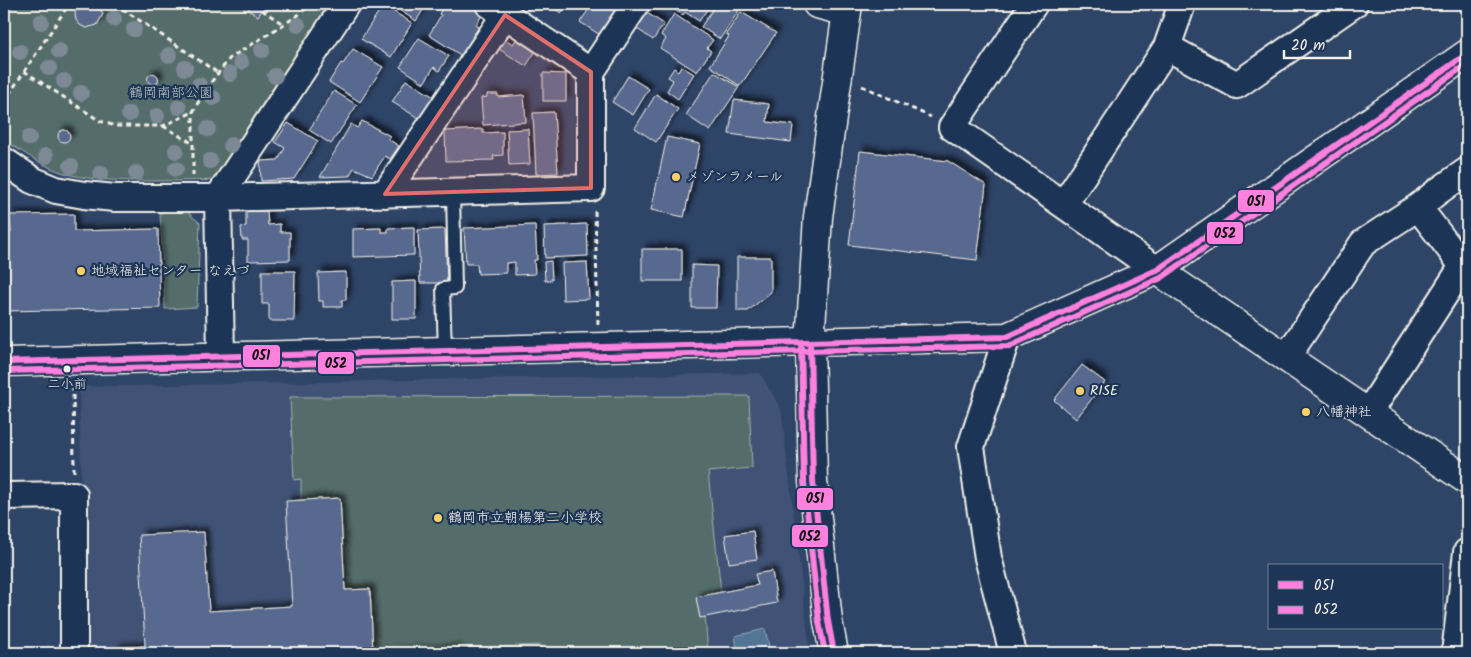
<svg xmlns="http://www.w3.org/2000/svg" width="1471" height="657" viewBox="0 0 1471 657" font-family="Kalam,'Klee One',sans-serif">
	<defs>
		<filter id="shadow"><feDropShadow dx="4.5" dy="-4.5" stdDeviation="2.5" flood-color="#0009"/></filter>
	</defs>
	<rect width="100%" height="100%" fill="#2f4568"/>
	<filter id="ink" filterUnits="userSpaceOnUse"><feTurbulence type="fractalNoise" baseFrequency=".02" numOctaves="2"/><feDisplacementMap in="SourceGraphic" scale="10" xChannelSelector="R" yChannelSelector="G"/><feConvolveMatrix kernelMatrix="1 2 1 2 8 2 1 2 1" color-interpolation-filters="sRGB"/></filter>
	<g filter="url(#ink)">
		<path fill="#405376" d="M760,373L781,409L810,653H86L79,387Z"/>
		<path fill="#546d6a" stroke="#a4afa9" d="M4,4H338L220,180C192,181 164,181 136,181C108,180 79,180 53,169C35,161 20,150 4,140Z
			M186,211L200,223L197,307L165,309L160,213Z
			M749,396L752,468L708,472L721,592L696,597L700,617L705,616L708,653H541L540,645L373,653L370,589L345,590L340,498L301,500V479L294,480L290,397Z"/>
		<path fill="#537495" stroke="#93a6b6" d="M765,629L770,650L756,653H738L735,636Z"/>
		<path fill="#596990" stroke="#f4f1e8" filter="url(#shadow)" d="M79,4H98L103,14L97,25L86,28L80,25L76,20L75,14L76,8Z
			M252,4L266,5L258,16L248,10Z
			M390,4H427L416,21Z
			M445,4H469L477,9L476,11L482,15L476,25L479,27L472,37L474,39L462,56L429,35L441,15L439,14Z
			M547,4H568L561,13Z
			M588,4H621L600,35L580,22L591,6Z
			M672,4H711L699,21L685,12L683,15L670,7Z
			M716,4H731L740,9L720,39L701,27Z
			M383,5L412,23L391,57L361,39Z
			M741,12L776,33L740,86L710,66L729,36L726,34Z
			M647,13L664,24L653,40L636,28Z
			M674,14L713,40L707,48L711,51L697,72L660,48L666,39L661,35Z
			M519,36L538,48L526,66L499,49L505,39L513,44Z
			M419,38L449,56L439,71L434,67L424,83L400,67Z
			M353,49L383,67L360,102L329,82L341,63L343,64Z
			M681,66L694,74L678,99L667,91L673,80L668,77L674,68L678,71Z
			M714,72L739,87L710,131L686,115Z
			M543,73L566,74V101H543Z
			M147.5 79a5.5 5.5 0 1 1 11 0a5.5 5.5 0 1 1-11 0Z
			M628,76L649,89L633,115L612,102Z
			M406,80L434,97L420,119L392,102Z
			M334,91L357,105L331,144L309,130Z
			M487,94H498V97L524,95L526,122L483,125L481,98L487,97Z
			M656,94L678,109L656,142L635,128Z
			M734,100L769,104L767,122L793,125L791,142L729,134Z
			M554,112L558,173L536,174L533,113Z
			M362,121L390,136L388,139L399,146L390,159L385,156L372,176L354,168L349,176L320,177L351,124L357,128Z
			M288,123L318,141L294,179L261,181L260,161L278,160L285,148L275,142Z
			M483,129V133L503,132V155L493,156L494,160L446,161L445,131Z
			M528,129L530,164L509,165L507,130Z
			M58 136a6 6 0 1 1 12 0a6 6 0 1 1-12 0Z
			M667,137L700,144L684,217L651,210Z
			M860,151L948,161L986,185L977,260L849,245Z
			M246,211H267L268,225L280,224V232H290V260L248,261V240H242L241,227L246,226Z
			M74,214V231L158,229L160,308L4,311V233H11L10,215Z
			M587,224L588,256L545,258L544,226Z
			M535,225L537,260H534L535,274L515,275V262L506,263V273L478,274L477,264H466L464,228Z
			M414,227V255L353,257V229L381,228V232H388V228Z
			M445,229L447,283H420L418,230Z
			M642,249H682V281H642Z
			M737,257H771V292L748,311H737Z
			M551,261L552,280L545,281L544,262Z
			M587,262L589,299L563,300L562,263Z
			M692,265L717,266L716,308H692Z
			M262,271H295L294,321H269V304H262Z
			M346,272V300H342V307H323V301H319L318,273Z
			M416,281V319H392V282Z
			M1082,365L1105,382L1076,419L1054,400Z
			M340,498L345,590L370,589L373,653L457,649V653H116V648L145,646L139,535L204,532L209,611L292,606L286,501Z
			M753,531L757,559L729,563L725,535Z
			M772,571L777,603L700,618L696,597L758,585L755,574Z"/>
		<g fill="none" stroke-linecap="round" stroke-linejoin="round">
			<defs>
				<path id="lane" d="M445,352L443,289L455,288L453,192"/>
				<path id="street" d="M489,4L591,72
					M1034,4L952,127L1157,270
					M1167,47L1237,85L1354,4
					M4,161L32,180L56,190L84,195L115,198H218L591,188V72L636,4
					M385,194L505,15
					M1064,204L1167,47L1182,4
					M1007,337L971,447L988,558L1013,653
					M221,357L218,198L346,4
					M1286,358L1363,243L1418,207L1437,192L1467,171
					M1368,413L1463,266L1418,207
					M4,496L74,495V653
					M1455,653L1467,552"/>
				<path id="secondary" d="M817,4L847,12
					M1157,270L1467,480
					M4,362L1007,337L1157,270L1467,54
					M834,653L828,621L813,481L810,343L818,217L848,4"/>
			</defs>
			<use href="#lane" stroke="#f4f1e8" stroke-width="16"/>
			<use href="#street" stroke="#f4f1e8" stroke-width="30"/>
			<use href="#secondary" stroke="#f4f1e8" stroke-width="31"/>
			<path stroke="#f4f1e8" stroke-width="3" stroke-dasharray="5 4" stroke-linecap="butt" d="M115,4L218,73
				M262,10L283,24
				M24,71L100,121L115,126H163L193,112
				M862,86L931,117
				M4,102L69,4
				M163,126L192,143
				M193,176V112L205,90L230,58L297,16L311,4
				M595,211L598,324
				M73,386L74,472"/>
			<use href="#lane" stroke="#1d3557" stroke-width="12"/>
			<use href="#street" stroke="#1d3557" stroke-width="26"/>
			<use href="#secondary" stroke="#1d3557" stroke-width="28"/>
			<defs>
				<path id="bus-1" d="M810,343L813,481L828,621L834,653
					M4,362L1007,337L1157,270L1467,54"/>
				<path id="bus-2" d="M801,343L804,482L819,622L825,653
					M4,371L1009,346L1161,278L1467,64"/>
			</defs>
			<use href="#bus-1" stroke="#1d3557" stroke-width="10"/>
			<use href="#bus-2" stroke="#1d3557" stroke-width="10"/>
			<use href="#bus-1" stroke="#ff80de" stroke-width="6"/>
			<use href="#bus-2" stroke="#ff80de" stroke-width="6"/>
		</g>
		<g fill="#7d8a96">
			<circle cx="114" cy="19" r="8"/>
			<circle cx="41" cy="22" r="8"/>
			<circle cx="298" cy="25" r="8"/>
			<circle cx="134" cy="29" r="8"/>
			<circle cx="262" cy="50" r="8"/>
			<circle cx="59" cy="51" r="8"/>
			<circle cx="20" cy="52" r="8"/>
			<circle cx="169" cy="55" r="8"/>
			<circle cx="241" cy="62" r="8"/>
			<circle cx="49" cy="68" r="8"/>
			<circle cx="185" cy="68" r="8"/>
			<circle cx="230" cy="74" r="8"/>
			<circle cx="275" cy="76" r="8"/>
			<circle cx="64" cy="81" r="8"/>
			<circle cx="199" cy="85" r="8"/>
			<circle cx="81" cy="93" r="8"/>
			<circle cx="213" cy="98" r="8"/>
			<circle cx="179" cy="107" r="8"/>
			<circle cx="129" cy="114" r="8"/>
			<circle cx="157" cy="116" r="8"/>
			<circle cx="208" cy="129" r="8"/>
			<circle cx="29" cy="138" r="8"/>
			<circle cx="231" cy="145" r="8"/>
			<circle cx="176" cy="151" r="8"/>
			<circle cx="46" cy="156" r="8"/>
			<circle cx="210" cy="161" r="8"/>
			<circle cx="71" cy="166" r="8"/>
			<circle cx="176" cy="169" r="8"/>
			<circle cx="101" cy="173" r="8"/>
			<circle cx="136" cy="173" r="8"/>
		</g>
	</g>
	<path fill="#e06e6b" fill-opacity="0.2" stroke="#e06e6b" stroke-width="4" stroke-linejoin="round" d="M505,15L591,72V188L385,194Z"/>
	<g fill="#ffd166" stroke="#1d3557" stroke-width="2">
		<circle cx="676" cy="177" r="5"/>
		<circle cx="81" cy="271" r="5"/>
		<circle cx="1080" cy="391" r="5"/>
		<circle cx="1306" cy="412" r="5"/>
		<circle cx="438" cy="518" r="5"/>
	</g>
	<circle fill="#f4f1e8" stroke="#1d3557" stroke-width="2" cx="67" cy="369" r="4.5"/>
	<g text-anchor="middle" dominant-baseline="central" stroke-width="4.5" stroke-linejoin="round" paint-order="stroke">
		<g font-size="13" fill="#f4f1e8" stroke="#1d3557">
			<text x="67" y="384">二小前</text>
		</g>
		<g font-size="14" fill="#bcc3bc" stroke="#1d3557">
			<text x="171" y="93">鶴岡南部公園</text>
		</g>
		<g font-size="14" fill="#f4f1e8" stroke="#1d3557" text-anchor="start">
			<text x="686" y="177">メゾンラメール</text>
			<text x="91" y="271">地域福祉センター なえづ</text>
			<text x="1090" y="391">RISE</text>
			<text x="1316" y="412">八幡神社</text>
			<text x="448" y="518">鶴岡市立朝楊第二小学校</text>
		</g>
	</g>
	<g stroke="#1d3557" stroke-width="2">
		<rect x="1237" y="189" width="38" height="24" rx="5" fill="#ff80de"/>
		<rect x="1206" y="221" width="38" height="24" rx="5" fill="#ff80de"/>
		<rect x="242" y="344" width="39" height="24" rx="5" fill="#ff80de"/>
		<rect x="317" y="351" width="38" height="24" rx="5" fill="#ff80de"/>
		<rect x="796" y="487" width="38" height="24" rx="5" fill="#ff80de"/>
		<rect x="791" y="524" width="38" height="24" rx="5" fill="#ff80de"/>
	</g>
	<g font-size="14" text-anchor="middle" font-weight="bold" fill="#111">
		<text x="1256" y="206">051</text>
		<text x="1225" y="238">052</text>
		<text x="261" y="360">051</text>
		<text x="336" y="368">052</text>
		<text x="815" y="503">051</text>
		<text x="810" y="541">052</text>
	</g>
	<rect width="1471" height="657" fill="none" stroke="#1d3557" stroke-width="20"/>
	<rect x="10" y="10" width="1451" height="637" fill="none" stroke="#f4f1e8" stroke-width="2" filter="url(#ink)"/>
	<rect x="1268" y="564" width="175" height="65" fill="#1d3557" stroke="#738091"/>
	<rect x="1278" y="581" width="25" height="8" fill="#ff80de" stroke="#738091"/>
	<text x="1314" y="590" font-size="15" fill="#f4f1e8">051</text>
	<rect x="1278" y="606" width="25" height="8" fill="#ff80de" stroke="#738091"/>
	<text x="1314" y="614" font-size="15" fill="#f4f1e8">052</text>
	<path d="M1284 50v8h66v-8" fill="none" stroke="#f4f1e8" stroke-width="2.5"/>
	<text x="1291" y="50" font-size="15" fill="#f4f1e8" stroke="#1d3557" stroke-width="4" paint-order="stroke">20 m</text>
</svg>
